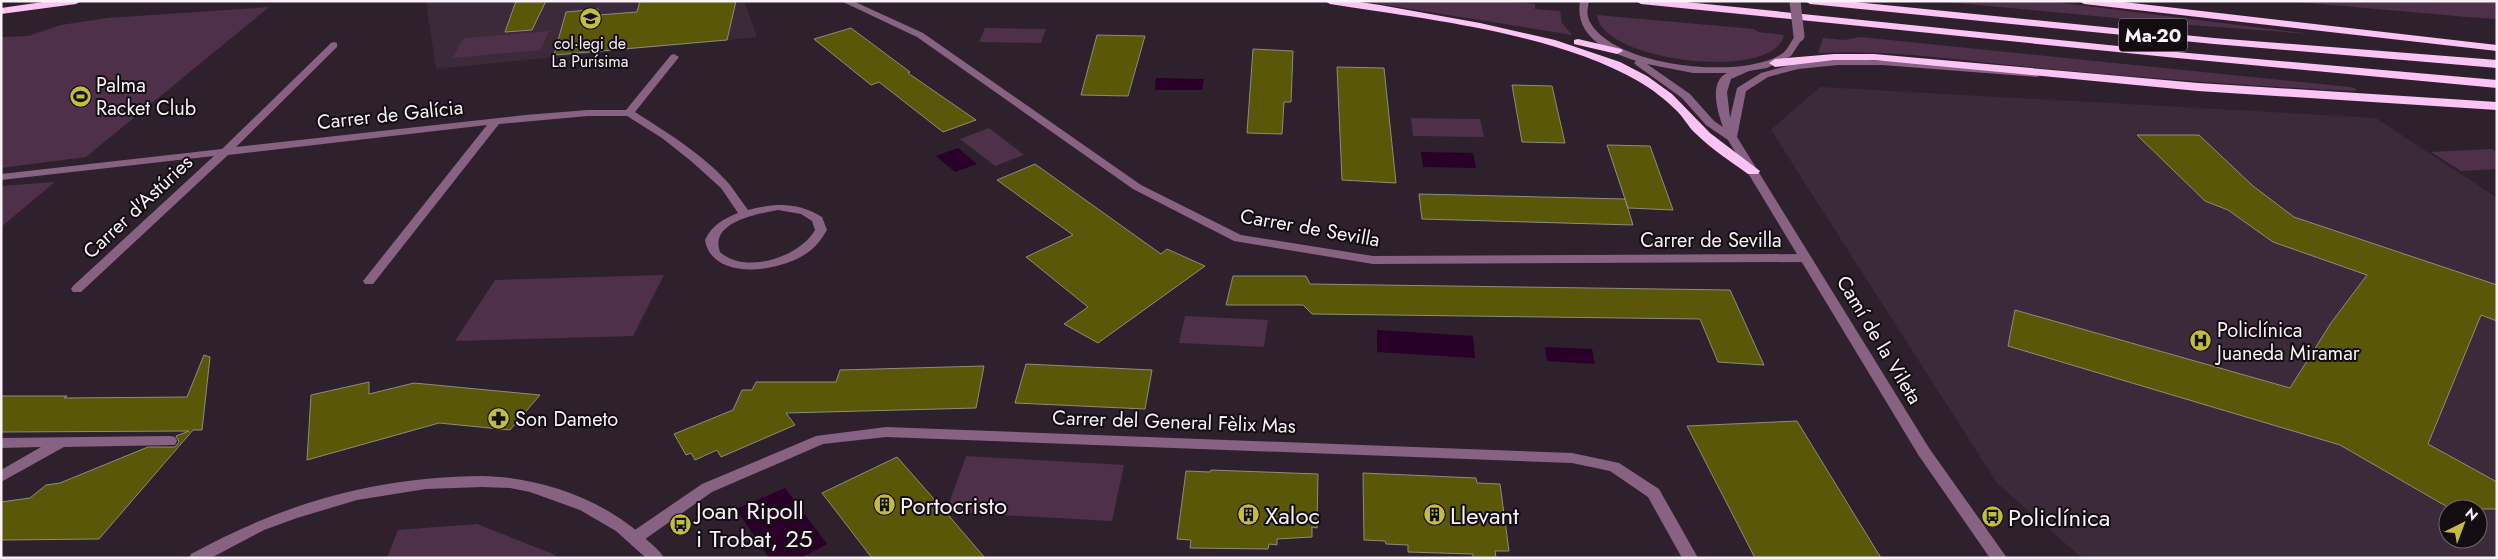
<svg xmlns="http://www.w3.org/2000/svg" width="2498" height="559" viewBox="0 0 2498 559" font-family="Jost,sans-serif">
	<rect width="100%" height="100%" fill="#2e212d"/>
	<path fill="#3c2a3a" fill-rule="evenodd" d="M426,1H744L757,37L436,69Z
		M1820,87L2376,118L2497,198V558H2082L1997,483L1771,130ZM2448,509H2478V539H2448Z"/>
	<path fill="#4e304b" d="M1361,1H1501L1535,4V9L1560,11L1562,23L1572,35Z
		M1936,1H2047L2310,34L2178,24Z
		M2285,1H2497V19L2467,17Z
		M269,7L86,157L1,168V37L28,36L61,25L107,18Z
		M1597,15L1754,29L1758,32L1784,35C1775,82 1601,62 1597,15Z
		M985,28L1046,29L1041,43L979,42Z
		M549,31L540,50L452,58L464,38Z
		M1860,37L2350,87L2357,89L2355,91C2249,86 2143,78 2038,68C1965,61 1891,49 1818,53L1823,38L1844,40Z
		M1411,118L1480,119L1484,137L1413,136Z
		M989,128L1024,155L995,166L960,139Z
		M2492,149L2497,152V169L2461,171L2431,152Z
		M55,182L1,227V186Z
		M664,275L633,336L455,341L495,280Z
		M1185,316L1268,320L1264,347L1179,343Z
		M966,456L1124,465L1112,521L946,512Z
		M477,524L553,554L557,558H387L398,530Z"/>
	<path fill="#290027" d="M1156,78L1204,79L1202,90H1155Z
		M958,148L977,164L955,172L936,156Z
		M1421,152L1473,153L1476,168L1423,167Z
		M1377,330L1473,336L1475,358L1377,352Z
		M1545,347L1592,349L1595,364L1547,361Z
		M785,488L827,544L801,558H769L736,509Z"/>
	<path fill="#5a5708" stroke="#8d8d79" d="M516,1H546L532,30L505,32Z
		M640,1H736L727,40L554,55L566,12L598,9V15L637,12Z
		M851,28L910,72L908,73L976,120L943,132L879,82L871,85L814,39Z
		M1097,35L1145,36L1128,96L1081,95Z
		M1253,49L1293,51L1291,102H1284L1282,134L1247,133Z
		M1337,67L1384,68L1396,183L1342,180Z
		M1512,85L1552,86L1565,143L1522,142Z
		M2137,135H2199L2253,186L2294,217L2497,285V321L2481,315L2428,444L2497,482V509H2451L2340,445L2008,346L2015,310L2290,388L2331,323L2367,275L2273,242L2228,210L2205,201Z
		M1607,145L1650,146L1673,210L1628,208Z
		M1035,164L1161,254L1167,249L1205,266L1098,343L1064,324L1088,307L1026,257L1073,235L997,180Z
		M1419,194L1625,199L1633,225L1422,219Z
		M1233,276H1306L1310,284L1730,290L1764,365L1718,362L1700,319L1312,314L1303,305H1226Z
		M204,355L210,357L202,430H193L99,539L1,540V502L30,498L46,485L60,483L148,447H175L179,442L176,436L189,431L1,432V396H67L64,398L187,397Z
		M1026,364L1152,370L1145,409L1015,403Z
		M984,366L976,408L786,413L795,425L721,457L717,450L695,460L691,453L686,455L674,434L733,410L742,390H752L756,382H836L840,370Z
		M369,382V394L414,383L540,395L510,430L439,423L307,460L311,395Z
		M1797,421L1881,558H1755L1687,426Z
		M897,457L949,516L985,558H872L822,493Z
		M1211,470L1318,474L1317,528L1312,527V537L1277,539V545L1269,544L1268,549L1190,548L1191,540L1177,539L1186,471L1210,472Z
		M1363,473L1476,478L1477,483L1500,484L1509,551H1495L1496,558H1473V554L1408,552V545L1386,544L1385,541L1364,540Z"/>
	<g fill="none" stroke-linecap="round" stroke-linejoin="round">
		<path fill="#876283" fill-rule="evenodd" d="M841,1H853L923,33L1141,185L1241,235L1373,256L1806,254L1812,258L1806,262L1373,264L1234,241L1133,189L917,37Z
			M334,42L337,43V47L236,147L525,115L588,110H626L671,55L674,54L679,57L635,112C665,131 708,158 730,185C736,193 742,202 748,210C775,203 798,202 822,217L827,230C821,240 816,247 807,253C781,272 712,282 705,240C712,225 723,219 738,213L721,188L691,161L662,138L627,116H588L499,124L373,284H365L363,281L487,125L228,155L81,292H73L71,289L73,286L214,156L1,180V174L222,149L331,43ZM778,210L801,214L812,221L815,230C800,257 745,275 720,252C709,222 757,214 778,210Z
			M886,427L1572,453L1619,463L1659,489L1698,558H1682L1648,497L1610,471L1572,463L886,437L823,444L712,492L641,542L635,544L629,542L627,538L629,534L702,484L816,436Z
			M170,436L175,437L177,441L175,445L64,447L1,482V470L41,447L1,448V438Z"/>
		<path fill="#876283" fill-rule="evenodd" d="M1580,1H1589C1588,7 1586,14 1589,20C1610,67 1744,81 1783,53C1788,49 1792,40 1796,34H1802L1804,36L1791,56L1767,68L1749,71L1731,79L1727,92L1730,118L1737,88L1761,73L1798,63L1838,59L1926,62L2041,72L2042,74L2037,77L1882,65H1838L1798,69L1768,77L1746,91L1737,137L1929,448L2007,558H1990L1919,456L1728,140L1706,125L1682,98L1636,65L1634,63L1636,61C1608,52 1574,37 1580,1ZM1647,64L1693,73H1727C1708,82 1718,113 1723,127L1714,121L1690,94Z
			M482,476C540,477 606,500 648,541C654,546 660,551 664,558H646L616,531L580,510L530,492L510,488L482,487L426,489L357,500L297,518L264,530L211,558H189L191,554C284,503 375,477 482,476Z"/>
		<path fill="#fcc3f5" fill-rule="evenodd" d="M50,1H81L76,4L1,14V8Z
			M1325,1H1353L1380,5L1480,23L1555,40L1620,62L1647,76L1672,94L1710,133L1760,171L1758,174H1748C1730,161 1710,148 1694,132C1688,126 1684,118 1677,111C1666,100 1652,89 1638,81C1555,33 1425,19 1330,4Z
			M1636,1H1676L2177,52L2497,80V88L2177,58L1641,4Z
			M1805,1H1845L2214,38L2497,60V68L2214,44L1810,4Z
			M2079,1H2115L2497,45V51L2084,4Z
			M1578,39L1621,49L1623,51L1617,54L1574,44V40Z
			M1834,54H1874L2198,83L2497,102V110L2198,91L1874,60H1834L1775,67L1769,63L1775,59Z"/>
		<path stroke="#876283" stroke-width="11" d="M1795,1L1799,36"/>
	</g>
	<defs>
		<symbol id="school-disc" viewBox="-11 -11 22 22"><circle r="9.5" fill="#c3bd3f" stroke="#130d12"/><path d="M0-5L7-2L0 1L-7-2ZM-4 1L0 2.5L4 1V4Q0 6-4 4Z" fill="#111"/></symbol>
		<symbol id="stadium-disc" viewBox="-11 -11 22 22"><circle r="9.5" fill="#c3bd3f" stroke="#130d12"/><path d="M0-5a6.5 5 0 1 0 0 10a6.5 5 0 1 0 0-10ZM-3.5-1.8h7v3.6h-7Z" fill="#111"/></symbol>
		<symbol id="hospital-disc" viewBox="-11 -11 22 22"><circle r="9.5" fill="#c3bd3f" stroke="#130d12"/><path d="M-5-5h3v3.5h4V-5h3V5h-3V1.5h-4V5h-3Z" fill="#111"/></symbol>
		<symbol id="pharmacy-disc" viewBox="-11 -11 22 22"><circle r="9.5" fill="#c3bd3f" stroke="#130d12"/><path d="M-2-6h4v4h4v4h-4v4h-4v-4h-4v-4h4Z" fill="#111"/></symbol>
		<symbol id="building-disc" viewBox="-11 -11 22 22"><circle r="9.5" fill="#c3bd3f" stroke="#130d12"/><path d="M-4-6H4V6H1V3H-1V6H-4ZM-2.5-4.3h1.7v1.8h-1.7ZM.8-4.3h1.7v1.8H.8ZM-2.5-1h1.7V.8h-1.7ZM.8-1h1.7V.8H.8Z" fill="#111"/></symbol>
		<symbol id="bus-disc" viewBox="-11 -11 22 22"><circle r="9.5" fill="#c3bd3f" stroke="#130d12"/><path d="M-5-6H5V4H4V6H2V4H-2V6H-4V4H-5ZM-3.5-4V0h7V-4ZM-3.5 1.2v1.5H-2V1.2ZM2 1.2v1.5H3.5V1.2Z" fill="#111"/></symbol>
	</defs>
	<g fill-rule="evenodd">
		<use href="#school-disc" x="578" y="6" width="25" height="25"/>
		<use href="#stadium-disc" x="68" y="84" width="25" height="25"/>
		<use href="#hospital-disc" x="2188" y="328" width="25" height="25"/>
		<use href="#pharmacy-disc" x="486" y="406" width="25" height="25"/>
		<use href="#building-disc" x="872" y="492" width="25" height="25"/>
		<use href="#building-disc" x="1236" y="502" width="25" height="25"/>
		<use href="#building-disc" x="1422" y="502" width="25" height="25"/>
		<use href="#bus-disc" x="1980" y="504" width="25" height="25"/>
		<use href="#bus-disc" x="668" y="512" width="25" height="25"/>
	</g>
	<g text-anchor="middle" dominant-baseline="central" stroke-width="4" stroke-linejoin="round" paint-order="stroke">
		<g font-size="16" fill="#faf1f9" stroke="#130d12">
			<text x="590" y="43">col·legi de<tspan x="590" dy="18">La Purísima</tspan></text>
		</g>
		<rect fill="#130d12" stroke="#b5adb4" stroke-width="1" x="2119" y="18.5" width="68" height="33" rx="4"/>
		<g font-size="19" font-weight="bold" fill="#faf1f9">
			<text x="2153" y="35">Ma-20</text>
		</g>
		<g font-size="20" fill="#faf1f9" stroke="#130d12" text-anchor="start">
			<text x="96" y="85">Palma<tspan x="96" dy="23">Racket Club</tspan></text>
			<text x="2217" y="330">Policlínica<tspan x="2217" dy="23">Juaneda Miramar</tspan></text>
			<text x="515" y="419">Son Dameto</text>
		</g>
		<g font-size="20" fill="#faf1f9" stroke="#130d12">
			<text transform="translate(390 115) rotate(-6)">Carrer de Galícia</text>
			<text transform="translate(138 207) rotate(-43)">Carrer d'Astúries</text>
			<text transform="translate(1310 228) rotate(10)">Carrer de Sevilla</text>
			<text x="1711" y="240">Carrer de Sevilla</text>
			<text transform="translate(1879 340) rotate(59)">Camí de la Vileta</text>
			<text transform="translate(1174 422) rotate(2)">Carrer del General Fèlix Mas</text>
		</g>
		<g font-size="24" fill="#faf1f9" stroke="#130d12" text-anchor="start">
			<text x="900" y="505">Portocristo</text>
			<text x="696" y="510">Joan Ripoll<tspan x="696" dy="28">i Trobat, 25</tspan></text>
			<text x="1265" y="515">Xaloc</text>
			<text x="1450" y="515">Llevant</text>
			<text x="2008" y="517">Policlínica</text>
		</g>
	</g>
	<rect width="2498" height="559" fill="none" stroke="#faf1f9" stroke-width="5"/>
	<g transform="translate(2463 524) rotate(42)"><circle r="24" fill="#130d12" stroke="#6f686e"/>
	<path d="M0-4L9 19L0 12L-9 19Z" fill="#c3bd3f"/>
	<text y="-8" font-size="14" font-weight="bold" text-anchor="middle" fill="#faf1f9">N</text>
	</g>
</svg>
